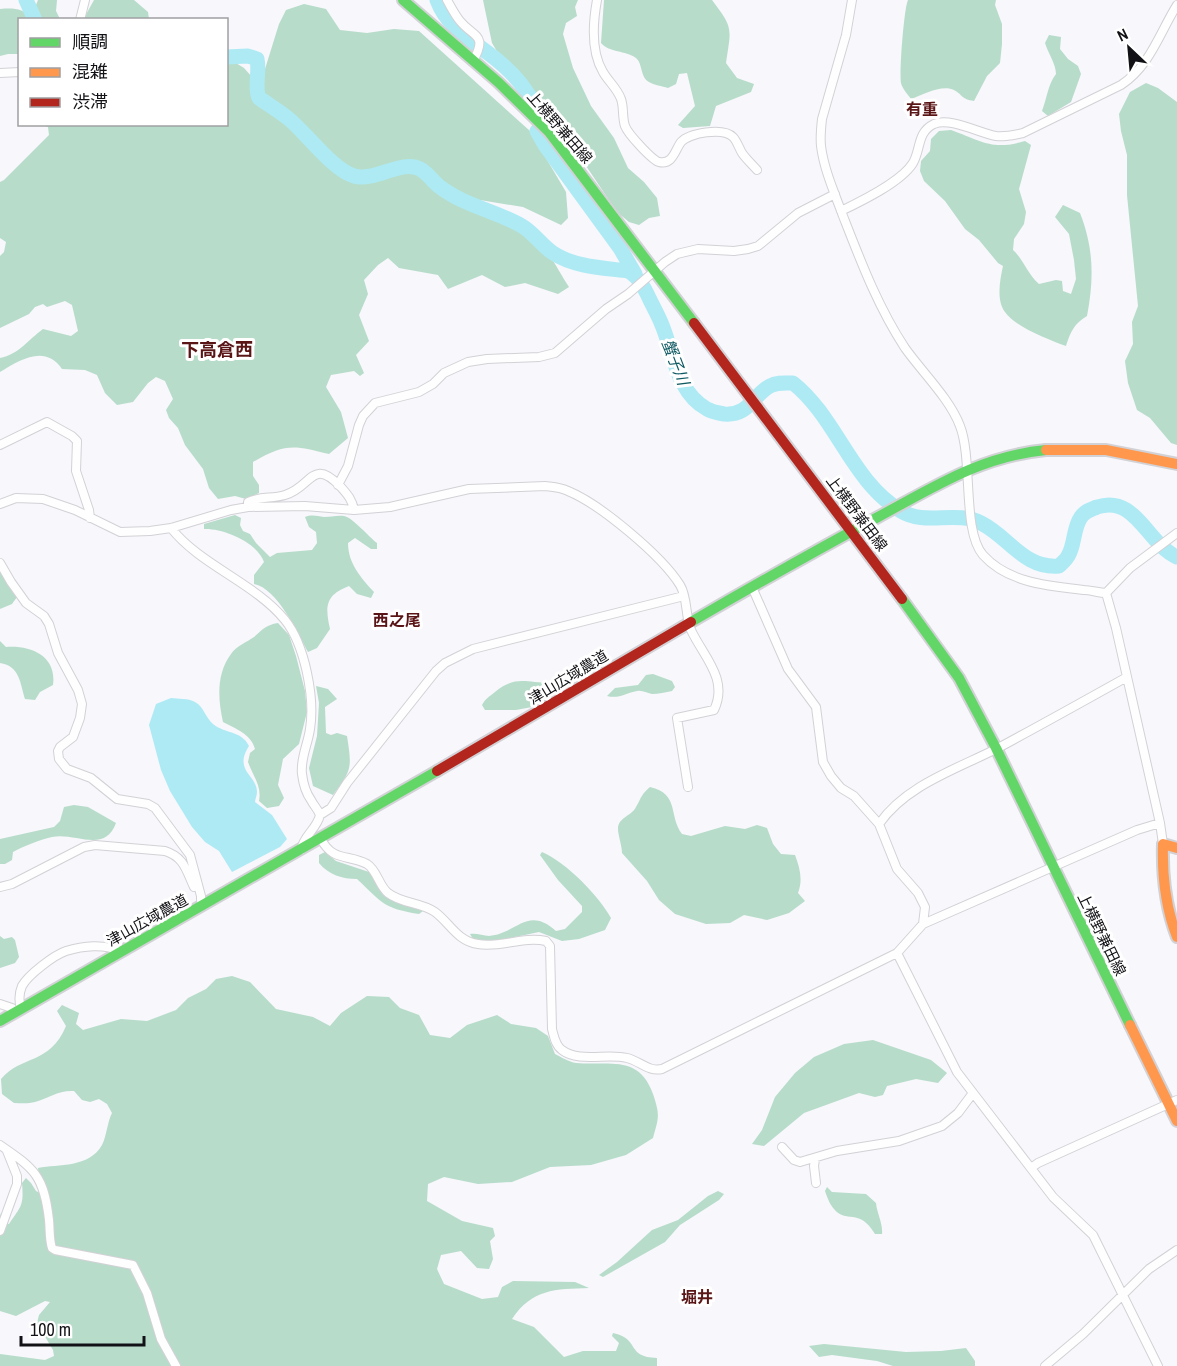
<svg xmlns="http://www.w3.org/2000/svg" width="1177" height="1366" viewBox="0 0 1177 1366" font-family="'Archivo Narrow','Noto Sans JP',sans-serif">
	<rect width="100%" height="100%" fill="#f7f7fc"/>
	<path fill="#b7dcca" d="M38,0H57L56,11L60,19H41L34,10Z
		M94,0H134L148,12L149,19L83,20Z
		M483,0H578L575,7L577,16L566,23L563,34L573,68L591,106L614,138L628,168L644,182L657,198L660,216L649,218L639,225L629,222L617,212L574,148L547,117L519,73L498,53L492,43Z
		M604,0H712C734,29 731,28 726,63L737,78L754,84L751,92L716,106L710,126L683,128L678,125L695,106L687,73L679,74L676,84L668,88C662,86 654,85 649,82C640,77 643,64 636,58C625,50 610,53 601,43Z
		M908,0H996L995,5L1002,24V44L1000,63L987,76L974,101C961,99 963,95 954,90C942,84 922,95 911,99C908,95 902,88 901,83C899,73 904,8 908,0Z
		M304,4L326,9L340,30L367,33L394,29L419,31L530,131L566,192L568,218L561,225L523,207L480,200L473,211C500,222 529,232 549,255C556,264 562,277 569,287L558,294L525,283L505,287L482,275L448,289L438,275L399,268L388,258L378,265L364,280L368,294L359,315L369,341L356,355L364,373L360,376L354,371L331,375L326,387L341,412L348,438L329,454C294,445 285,443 253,462V476L259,485V493L246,499L235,496L218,499L209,488L203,469L185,445L178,428L169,418L166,410L173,399L165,381L156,377L148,383L133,402L117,405L105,393L97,375L85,370L62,369C45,344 20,360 0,372V358C18,355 29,339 43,329L71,336L78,331L72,305L65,301L47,307L43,304L35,307L29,314L0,328V256L4,252L6,242L0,238V182L4,180L49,135L48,127L42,125L226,124L227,61L231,60L244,68L252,77L265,69L279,24L286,10Z
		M0,9C14,8 23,8 32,19L20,20L19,54H8L0,56Z
		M1049,35L1061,37L1060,49L1068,59L1078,66L1081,74L1071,102L1048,116L1042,111C1047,98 1048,84 1056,74C1056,64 1048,53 1045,43Z
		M1146,83L1158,88L1177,102V445L1171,443L1150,418L1137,410L1128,383L1125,361L1133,344L1132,322L1138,306L1127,195V155L1121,131L1119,114L1130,92Z
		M951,130C982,141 992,151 1025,141L1031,145L1019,189L1026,212L1024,224L1014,239L1013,250C1024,260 1028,275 1039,284L1056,280L1062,281L1063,291L1071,294L1076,279L1074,260L1069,234L1055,217L1063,205L1080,213C1094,249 1094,279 1087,316C1074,324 1071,331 1066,346C1050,340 1015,327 1005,312C996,300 1000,280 1003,266L998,263L979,240L965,229L945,201L924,181L920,171L921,161L930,151L931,139L939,131Z
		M235,515L241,518L240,525L243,531L250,534L256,543L270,557L277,553L312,550L317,543L316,532L309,527L305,517C312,514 317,516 324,517C331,517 337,515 344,516C352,517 369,537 377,543V549H371L355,538L348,543C348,563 361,578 374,592L371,598L357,594L349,586C325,595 325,607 330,629L317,648L308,652C298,633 277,588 254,584V575L264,562C257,542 223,528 204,529V524Z
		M0,569L17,597L12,604L0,609Z
		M278,623L289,635L296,656L305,691L307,712L299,744L283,759L278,785L284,798L279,806L267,808L259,801C262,786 253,776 248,762L250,753L255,749C251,734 236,729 223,722C218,700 216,674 231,654C236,646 247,642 254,637C263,629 266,625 278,623Z
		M0,641L6,647C31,645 57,656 53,685L40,692L35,700L25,699C20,683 20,666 0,663Z
		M583,674L586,675L532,707L516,710H485L482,705C485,699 490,696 495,692C516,675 526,683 550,683C562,683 572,678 583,674Z
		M653,674L672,681L675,687L672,691C666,692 658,694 652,694C646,693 643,690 637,691C626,693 619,699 607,696L615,688L638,685L646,675Z
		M316,686L328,689L337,699L325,707L326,733L331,735L337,733L347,736C352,768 352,770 333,795L313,786L309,768L317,736L319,703Z
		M650,787C680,794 668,815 682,834L691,836L725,826L745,829L757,825L767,828L773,844L781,854L795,855C800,868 803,880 798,893L805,901L789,913L767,920L744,915L730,923L706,924L675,914L659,900L647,881L622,853C622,846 618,835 618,829C618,817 632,816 636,807C642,797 640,796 650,787Z
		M74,805L88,807L116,823C105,854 75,832 52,837C39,840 24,846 13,852L12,860L5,864H0V839L54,827L60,821L64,807Z
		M325,852L336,861L369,872L387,897L399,903L420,907L423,911L419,914C382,908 383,903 357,879C342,879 329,875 319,863V855Z
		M542,852C567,863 598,895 611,918L605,930L579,939L562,941L539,932L501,940L481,942L473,939L470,934C477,933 483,936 489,936C517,934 527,905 556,931L565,929L582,912V906L558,880L540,855Z
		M0,936L4,939L12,937L15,940L19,957L15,963L0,968Z
		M232,976L250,982L276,1009L313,1017L330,1026L341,1013L367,996L389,997L400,1008L419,1015L430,1035L450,1038L467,1025L497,1015L511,1024L536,1028L548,1036L555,1054C561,1057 569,1062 576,1063C609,1066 639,1054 653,1094C660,1115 659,1117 653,1138L626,1155L591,1165L550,1167L512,1182L478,1184L444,1177L428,1184L427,1201L462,1221L493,1228L495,1236L490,1241L493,1259L489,1269L477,1268L461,1251L441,1255L437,1269L444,1284L482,1299L498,1297L502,1287L513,1281L575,1282L589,1288C555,1289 532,1289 512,1319L534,1327L564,1357L583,1351H616L619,1343L612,1336L613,1333C641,1339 625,1357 657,1358V1366H0V1354L45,1360L54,1356L53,1350L37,1323L39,1315L50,1302L45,1301L16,1316L0,1311V1213L3,1223L9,1224C21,1206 24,1206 22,1183L26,1178L31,1183L36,1191L42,1194L45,1188C44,1181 38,1175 38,1168C59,1164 89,1168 102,1145C107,1135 107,1123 112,1113L107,1104L99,1099L90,1102L82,1100L74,1091C58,1090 49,1098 35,1102C28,1104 20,1103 14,1103L2,1094L1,1079C21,1055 50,1065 66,1026L57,1011L62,1005L79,1013L76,1024L83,1030L121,1019L147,1021L176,1010L188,998L206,989L216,979Z
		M873,1040L931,1060L947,1073L938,1083L916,1079L887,1086L883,1095L875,1097L859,1093L804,1113L764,1146L752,1144L762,1130L775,1097L795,1073L814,1057L844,1044Z
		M827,1187L832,1192L866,1194L876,1203C877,1214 883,1223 882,1234H875C859,1207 846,1224 834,1209C830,1205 827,1197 825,1191Z
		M718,1191L724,1194L719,1200L680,1225L665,1242L603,1277L599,1275L617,1262L652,1230L678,1220L708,1196Z
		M824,1344L906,1352L941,1351L966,1348L975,1361V1366H893L877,1361L832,1355L819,1357L809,1346Z"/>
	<path fill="#aeeaf4" d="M171,698C178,699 188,698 195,702C204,707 205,717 213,724C225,734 241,730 249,746C233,771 257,775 257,792C257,796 255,799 255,802L272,815L287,839L280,847L232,872L219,851L205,842L192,827L170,791L161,770L149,725L156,704Z"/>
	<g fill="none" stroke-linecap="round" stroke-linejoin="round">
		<path stroke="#aeeaf4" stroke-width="15" d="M26,0L35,20
			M437,0C447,26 467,37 488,53C507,67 524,83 534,105
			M226,57L248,56L257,59C260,72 254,87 259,98C269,105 279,111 289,119C306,133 333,170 354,176C375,182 402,159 420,169C428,173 433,182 440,187C465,206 496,211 522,226C534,233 542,246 553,253C574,267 604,268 628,271C639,277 645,289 650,300C654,308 659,317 662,325C674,354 677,393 707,409C712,412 718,413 724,414C749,416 752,396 770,386C777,382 785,383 793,383C837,418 851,481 901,511C925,526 956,510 981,523C1009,537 1024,569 1059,566C1062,563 1066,560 1068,556C1075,545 1073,528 1081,517C1085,511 1090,510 1097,507C1136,494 1147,544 1177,557
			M537,131L545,145L620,248L635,274"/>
		<defs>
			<path id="street" d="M447,0C451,7 455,15 460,21C474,38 488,34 473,61
				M597,0C593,22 591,52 603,72C608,81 617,88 621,99C624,107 622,117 625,126C628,134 652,160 659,162C673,165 675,150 681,142C689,133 723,127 733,137C737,141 739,148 742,153C746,159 752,164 757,170
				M852,0L846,35L822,119C821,128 820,137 821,146C824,170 835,194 843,216C861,262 878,307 905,348C922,372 950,399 960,426C973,459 962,531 983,555C1008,583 1049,586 1084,590C1091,590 1099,593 1106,593
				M80,20L85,0
				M0,73L20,72
				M841,211C862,201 901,182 913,163C921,149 917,132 934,124C950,117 979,133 996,136C1006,137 1014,135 1023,133L1121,85C1150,66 1159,34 1177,5
				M0,445L47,422L72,436L77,441L76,471L89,510L90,518
				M338,485L348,466L359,425L363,416L375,403L419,392L433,384L444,373L468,362L487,359L539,357L555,353L606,309L628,294L665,262L677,254L698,249L734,251L748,249L758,246L798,213L835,194
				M0,504L16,498L43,499L75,510L120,532L150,531L171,528L231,510L248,507L305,506L354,510L390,507L469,489L545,486C553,487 560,487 568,491C600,504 662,556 680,585C688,598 685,616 691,630C703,656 729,679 714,710L677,718L688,787
				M248,507V502C260,496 272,499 285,495C312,487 312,457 340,486C347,494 352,499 354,510
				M171,528C200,565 255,583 285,620C305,645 315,698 310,729C308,744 300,759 302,774C303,782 306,793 311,800C314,806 318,809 320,815
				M0,563L11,582L26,603L44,616L49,624L58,653L78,690L82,704L80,718L73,737L60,747L58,751L59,759L67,769L91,778L117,799L148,804L155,808L190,855L201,896V900
				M1106,593L1116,628L1160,823L1163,844
				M1106,593L1130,568L1177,533
				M879,824C906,785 957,769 998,748C1041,725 1084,701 1127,677
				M321,839C333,862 348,854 367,864C377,870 379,886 388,893C402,904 421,902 435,912C450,923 457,941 478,944C500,948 523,936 546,941L550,946L552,1029C554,1036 555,1045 562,1050C579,1063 607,1053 627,1058C640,1061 648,1072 662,1069L897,953L923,924L925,907L918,893L897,869L879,824L854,796L841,788L831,776L823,762L816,707L788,669L752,587
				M301,850C303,836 317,829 320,815L331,808L347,783L436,671L445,663L473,649L684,596
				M0,887L12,884L84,847L95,845L165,851C184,857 186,870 194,887
				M923,924L1137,830L1160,823
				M897,953L957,1072L1053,1197L1093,1235L1158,1366
				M0,1004L12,1008L15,1012
				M21,1009C19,1002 19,993 22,986C28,975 54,955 66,951C82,946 105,943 121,952
				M0,1145C35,1169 44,1176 49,1220C50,1229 49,1239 52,1248L55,1250L133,1265L147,1293L161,1339L176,1366
				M782,1147L794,1160L800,1162L837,1151L899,1141L942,1126L958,1113L973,1093
				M815,1159L814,1166L816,1183
				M1031,1168L1038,1163L1177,1100
				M0,1231L17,1184V1176L7,1151
				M1045,1366L1083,1334L1149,1269L1177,1250"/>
			<path id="fast" d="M403,0L498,82L549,132L694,323
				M902,599L959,678L996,748L1130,1025
				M691,622C753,586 815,551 878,517C934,487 981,456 1046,450
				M0,1021L437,771"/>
			<path id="slow" d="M1046,450H1106L1177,464
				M1177,848L1163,844C1162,877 1165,906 1177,937
				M1130,1025L1177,1121"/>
			<path id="jam" d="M694,323L902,599
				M437,771L691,622"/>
		</defs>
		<use href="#street" stroke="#d2d2d6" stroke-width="10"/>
		<use href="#fast" stroke="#d2d2d6" stroke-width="14"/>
		<use href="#slow" stroke="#d2d2d6" stroke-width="14"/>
		<use href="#jam" stroke="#d2d2d6" stroke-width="14"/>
		<use href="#street" stroke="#fefeff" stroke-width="8"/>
		<use href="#fast" stroke="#63d668" stroke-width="10"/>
		<use href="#slow" stroke="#ff974d" stroke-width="10"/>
		<use href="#jam" stroke="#b3261e" stroke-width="10"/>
	</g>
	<g text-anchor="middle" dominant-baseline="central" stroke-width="6" stroke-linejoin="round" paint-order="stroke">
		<g font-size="15" fill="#121216" stroke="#fff">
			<text transform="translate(560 127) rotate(49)">上横野兼田線</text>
			<text transform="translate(857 513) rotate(53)">上横野兼田線</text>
			<text transform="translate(568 677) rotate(-31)">津山広域農道</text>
			<text transform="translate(147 920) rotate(-29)">津山広域農道</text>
			<text transform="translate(1102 934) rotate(64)">上横野兼田線</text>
		</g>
		<g font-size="16" font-weight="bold" fill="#5a1517" stroke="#fff">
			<text x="922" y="109">有重</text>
			<text x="397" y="620">西之尾</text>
			<text x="697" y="1297">堀井</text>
		</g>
		<g font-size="16" font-style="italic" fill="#0f5a62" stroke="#fff">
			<text transform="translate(676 362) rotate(69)">蟹子川</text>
		</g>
		<g font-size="18" font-weight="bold" fill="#5a1517" stroke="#fff">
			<text x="217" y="349">下高倉西</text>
		</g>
	</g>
	<rect x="18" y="18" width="210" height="108" fill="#ffffff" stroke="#a0a0a2" stroke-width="1.5"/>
	<rect x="30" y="38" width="30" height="9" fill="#63d668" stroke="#a0a0a2" stroke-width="1.5"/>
	<text x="72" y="48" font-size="18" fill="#121216">順調</text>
	<rect x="30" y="68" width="30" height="9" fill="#ff974d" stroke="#a0a0a2" stroke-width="1.5"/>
	<text x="72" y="78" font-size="18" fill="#121216">混雑</text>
	<rect x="30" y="98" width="30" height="9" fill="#b3261e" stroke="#a0a0a2" stroke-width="1.5"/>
	<text x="72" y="108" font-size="18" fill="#121216">渋滞</text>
	<g transform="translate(1129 48) rotate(334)" stroke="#ffffff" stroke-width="4.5" paint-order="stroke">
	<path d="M0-4.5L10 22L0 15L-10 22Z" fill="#121216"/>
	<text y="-9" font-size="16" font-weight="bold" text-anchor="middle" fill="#121216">N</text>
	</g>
	<path d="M21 1336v9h123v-9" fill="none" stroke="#121216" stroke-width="3"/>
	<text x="30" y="1336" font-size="18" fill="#121216" stroke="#ffffff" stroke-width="4.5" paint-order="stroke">100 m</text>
</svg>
